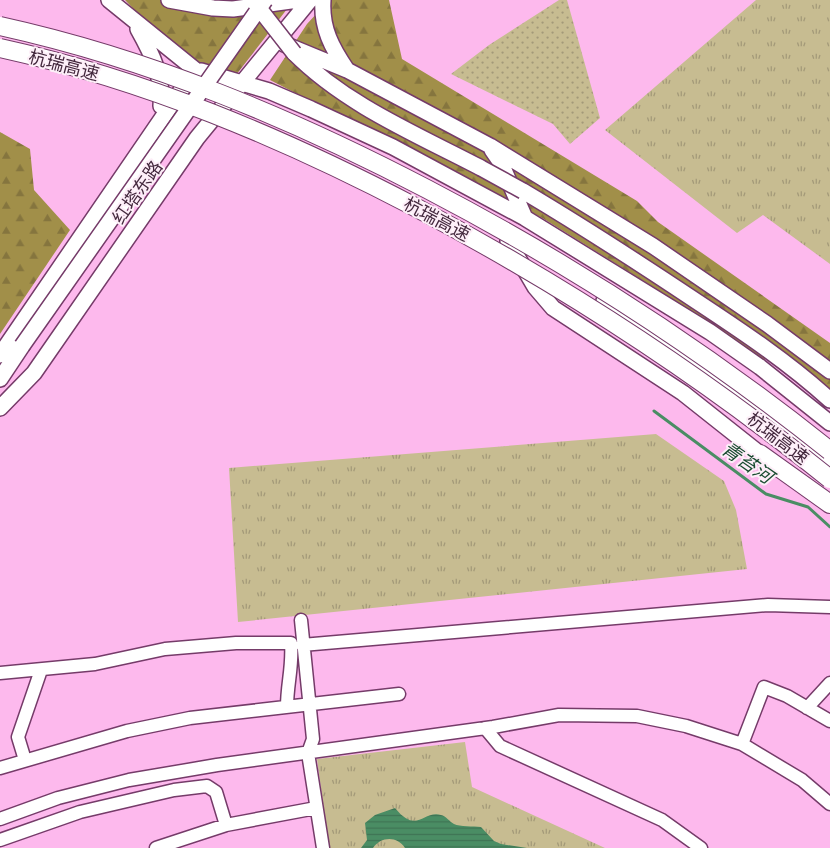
<svg xmlns="http://www.w3.org/2000/svg" width="830" height="848" viewBox="0 0 830 848" font-family="'Titillium Web','Noto Sans SC',sans-serif">
	<defs>
		<pattern id="grass-tufts" width="24" height="20" patternUnits="userSpaceOnUse" patternTransform="scale(1.25)"><rect width="24" height="20" fill="#c7bc91"/><path d="M3 7l-1-3M5 7V3M7 7l1-3M15 17l-1-3M17 17v-4M19 17l1-3" fill="none" stroke="#a39978"/></pattern>
		<pattern id="forest-firs" width="22" height="20" patternUnits="userSpaceOnUse" patternTransform="scale(1.25)"><rect width="22" height="20" fill="#a18f49"/><path d="M5 1l3.5 6h-7zM16 11l3.5 6h-7z" fill="#85753e"/></pattern>
		<pattern id="park-dots" width="8" height="8" patternUnits="userSpaceOnUse" patternTransform="scale(1.25)"><rect width="8" height="8" fill="#c7bc91"/><path d="M2 2h.1M6 6h.1" fill="none" stroke="#a39978" stroke-width="1.8" stroke-linecap="round"/></pattern>
		<pattern id="water-rules" width="6" height="5" patternUnits="userSpaceOnUse" patternTransform="scale(1.25)"><rect width="6" height="5" fill="#4a8d64"/><path d="M0 2.5h6" fill="none" stroke="#3f7354"/></pattern>
	</defs>
	<rect width="100%" height="100%" fill="#fdb9ed"/>
	<path fill="url(#grass-tufts)" d="M756,0H830V264L763,215L737,233L605,130Z
		M656,434L724,481L736,510L747,569L238,622L229,468Z
		M465,742L472,787L605,848H329L317,759Z"/>
	<path fill="url(#forest-firs)" d="M125,0H294L236,75L195,63L140,16Z
		M329,0H389L402,59L637,201L658,222L830,343V392L773,350L764,361L650,285L544,219L389,136L334,113L270,80L307,24Z
		M0,132L30,149L34,190L70,230L0,334Z"/>
	<path fill="url(#park-dots)" d="M559,0H567L600,118L570,144L553,124L451,74L489,45Z"/>
	<path fill="url(#water-rules)" d="M395,808C417,835 423,810 441,815C446,816 450,822 454,824C460,827 473,826 481,827L494,841L501,844L527,848H405C397,835 380,837 373,848H361L367,840L365,823L375,815Z"/>
	<g fill="none" stroke-linecap="round" stroke-linejoin="round">
		<path stroke="#4a8d64" stroke-width="3" d="M654,411L766,494L808,507L830,527"/>
		<defs>
			<path id="minor" d="M301,620L313,739L308,753L323,848
				M302,645L768,605L830,607
				M0,673L95,664L165,649L236,643H291C293,666 287,684 287,707
				M807,708L830,683
				M485,728L500,746L662,820L701,848
				M742,744L764,687L787,696L830,721
				M25,760L18,737L41,670
				M0,768L127,731L190,718L399,694
				M0,819L58,798L129,780L217,765L493,727L559,715L637,716L686,726L742,744L802,780L830,804
				M0,840L80,812L174,790L207,786L216,792L226,825
				M156,848L226,825L316,808"/>
			<path id="major" d="M109,0L219,89
				M169,0L213,8L233,9L298,0
				M323,0C321,28 332,48 347,70
				M138,29C152,54 163,76 161,106
				M284,44L347,70L490,146L653,246L767,324L830,371
				M294,53C346,105 416,134 481,168
				M201,71L269,91L311,109L393,147L525,218L710,332L760,367L830,423
				M492,150L501,163L525,218
				M523,191C582,226 639,263 696,301C743,332 788,362 830,400
				M508,241L535,287L553,308L683,393L760,454
				M604,301L669,343L830,466
				M0,355L193,73
				M0,379L22,346
				M0,408L34,373L197,138L310,0"/>
			<path id="highway" d="M760,454L830,504"/>
		</defs>
		<use href="#minor" stroke="#753b69" stroke-width="15"/>
		<use href="#major" stroke="#753b69" stroke-width="18"/>
		<use href="#highway" stroke="#753b69" stroke-width="20"/>
		<use href="#minor" stroke="#fff" stroke-width="12"/>
		<use href="#major" stroke="#fff" stroke-width="15"/>
		<use href="#highway" stroke="#fff" stroke-width="18"/>
		<defs>
			<path id="major-bridge" d="M255,3L294,53
				M481,168L523,191
				M22,346L265,0"/>
			<path id="highway-bridge" d="M0,26C150,59 291,118 427,189C569,263 705,351 830,451
				M0,48C146,80 283,138 415,207C561,284 701,375 830,479"/>
		</defs>
		<use href="#major-bridge" stroke="#753b69" stroke-width="18" stroke-linecap="butt"/>
		<use href="#highway-bridge" stroke="#753b69" stroke-width="20" stroke-linecap="butt"/>
		<use href="#major-bridge" stroke="#fff" stroke-width="15"/>
		<use href="#highway-bridge" stroke="#fff" stroke-width="18"/>
	</g>
	<g text-anchor="middle" dominant-baseline="central" stroke-width="4" stroke-linejoin="round" paint-order="stroke">
		<g font-size="18" fill="#43283d" stroke="#fdeef8">
			<text transform="translate(64 65) rotate(15)">杭瑞高速</text>
			<text transform="translate(137 192) rotate(-55)">红塔东路</text>
			<text transform="translate(437 219) rotate(28)">杭瑞高速</text>
			<text transform="translate(778 438) rotate(38)">杭瑞高速</text>
		</g>
		<g font-size="19" font-style="italic" fill="#184b2f" stroke="#fdeef8">
			<text transform="translate(748 462) rotate(35)">青苔河</text>
		</g>
	</g>
</svg>
